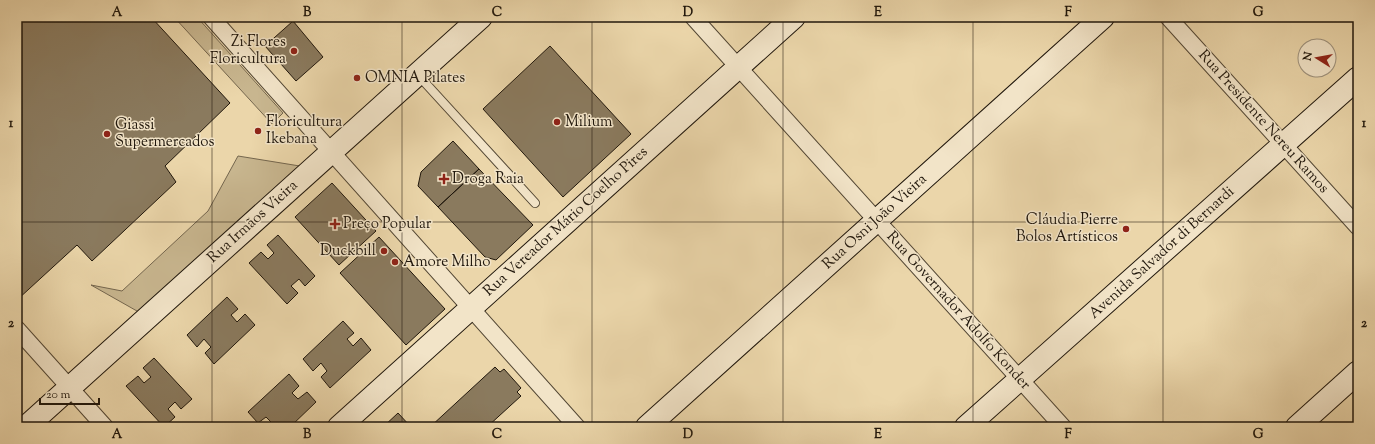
<svg xmlns="http://www.w3.org/2000/svg" width="1375" height="444" viewBox="0 0 1375 444" font-family="'Sorts Mill Goudy',serif">
	<rect width="100%" height="100%" fill="#ebd6aa"/>
	<filter id="stains"><feTurbulence type="fractalNoise" baseFrequency=".005" numOctaves="4"/><feColorMatrix values="0 0 0 0 .2 0 0 0 0 .09 0 0 0 0 .02 0 0 0 .5 -.17"/></filter>
	<radialGradient id="worn" r=".72"><stop offset=".6" stop-color="#630" stop-opacity="0"/><stop offset="1" stop-color="#630" stop-opacity=".3"/></radialGradient>
	<path fill="#c8b68f" stroke="#74664e" d="M174,17H197L283,113L272,124Z
		M238,156L306,167L144,315L91,285L122,291L208,211Z"/>
	<path fill="#8a7a5e" stroke="#20170c" d="M17,17H151L230,103L165,166L176,182L92,261L77,245L17,300Z
		M293,21L323,57L296,81L265,46Z
		M550,46L631,134L563,197L483,109Z
		M453,141L479,169L438,207L418,186L421,172Z
		M479,169L533,225L496,260L485,257L438,207Z
		M332,183L376,231L339,265L295,217Z
		M278,235L315,276L305,286L299,279L291,286L298,293L287,304L249,263L261,252L268,259L274,253L267,245Z
		M379,237L445,309L406,345L340,273Z
		M227,297L238,309L231,315L237,322L245,314L255,325L214,364L205,353L211,347L204,339L197,347L187,335Z
		M343,321L354,333L347,339L353,346L361,338L371,350L330,388L321,377L327,371L321,363L313,371L303,359Z
		M154,358L192,399L181,409L175,402L168,409L175,417L164,427L126,386L138,376L144,383L151,377L143,368Z
		M495,367L500,372L504,369L521,388L517,392L521,396L487,427H430Z
		M289,374L299,386L292,393L298,399L307,392L316,402L290,427H269L273,424L266,417L258,423L248,412Z
		M398,413L411,427H383Z"/>
	<g fill="none" stroke-linecap="round" stroke-linejoin="round">
		<defs>
			<path id="lane" d="M418,75L535,203"/>
			<path id="street" d="M211,17L577,427
				M693,17L1063,427
				M1168,17L1358,227
				M17,329L105,427"/>
			<path id="secondary" d="M26,427L481,17
				M339,427L794,17
				M647,427L1103,17
				M966,427L1358,78
				M1297,427L1358,372"/>
		</defs>
		<use href="#lane" stroke="#534734" stroke-width="10"/>
		<use href="#street" stroke="#534734" stroke-width="18"/>
		<use href="#secondary" stroke="#20170c" stroke-width="24"/>
		<use href="#lane" stroke="#f2e4c8" stroke-width="8"/>
		<use href="#street" stroke="#f2e4c8" stroke-width="16"/>
		<use href="#secondary" stroke="#f2e4c8" stroke-width="22"/>
	</g>
	<path fill="none" stroke="#20170c" stroke-width="1" stroke-opacity="0.55" d="M212,17V427M402,17V427M592,17V427M783,17V427M973,17V427M1163,17V427M17,222H1358"/>
	<g fill="#8f2418" stroke="#f2e4c8" stroke-width="1.5">
		<circle cx="294" cy="51" r="4"/>
		<circle cx="357" cy="78" r="4"/>
		<circle cx="557" cy="122" r="4"/>
		<circle cx="258" cy="131" r="4"/>
		<circle cx="107" cy="134" r="4"/>
		<path d="M442 173h4v4h4v4h-4v4h-4v-4h-4v-4h4z"/>
		<path d="M333 218h4v4h4v4h-4v4h-4v-4h-4v-4h4z"/>
		<circle cx="1126" cy="229" r="4"/>
		<circle cx="384" cy="251" r="4"/>
		<circle cx="395" cy="262" r="4"/>
	</g>
	<g text-anchor="middle" dominant-baseline="central" stroke-width="3" stroke-linejoin="round" paint-order="stroke">
		<g font-size="15" fill="#20170c" stroke="#f2e4c8" text-anchor="start">
			<text x="286" y="42" text-anchor="end">Zi Flores<tspan x="286" dy="17">Floricultura</tspan></text>
			<text x="365" y="78">OMNIA Pilates</text>
			<text x="266" y="122">Floricultura<tspan x="266" dy="17">Ikebana</tspan></text>
			<text x="565" y="122">Milium</text>
			<text x="115" y="125">Giassi<tspan x="115" dy="17">Supermercados</tspan></text>
			<text x="452" y="179">Droga Raia</text>
			<text x="1118" y="220" text-anchor="end">Cláudia Pierre<tspan x="1118" dy="17">Bolos Artísticos</tspan></text>
			<text x="343" y="224">Preço Popular</text>
			<text x="376" y="251" text-anchor="end">Duckbill</text>
			<text x="403" y="262">Amore Milho</text>
		</g>
		<g font-size="15" fill="#20170c" stroke="#f2e4c8">
			<text transform="translate(1263 122) rotate(48)">Rua Presidente Nereu Ramos</text>
			<text transform="translate(253 222) rotate(-42)">Rua Irmãos Vieira</text>
			<text transform="translate(566 222) rotate(-42)">Rua Vereador Mário Coelho Pires</text>
			<text transform="translate(875 222) rotate(-42)">Rua Osni João Vieira</text>
			<text transform="translate(1162 253) rotate(-42)">Avenida Salvador di Bernardi</text>
			<text transform="translate(958 311) rotate(48)">Rua Governador Adolfo Konder</text>
		</g>
	</g>
	<rect width="1375" height="444" fill="none" stroke="#ebd6aa" stroke-width="44"/>
	<g transform="translate(1317 58) rotate(281)"><circle r="19" fill="#f2e4c8" stroke="#9e927d"/>
	<path d="M0-3L7 15L0 10L-7 15Z" fill="#8f2418"/>
	<text y="-6" font-size="11" font-weight="bold" text-anchor="middle" fill="#20170c">N</text>
	</g>
	<path d="M40 398v6h59v-6" fill="none" stroke="#20170c" stroke-width="2"/>
	<text x="46" y="398" font-size="12" fill="#20170c" stroke="#f2e4c8" stroke-width="3" paint-order="stroke">20 m</text>
	<rect x="22" y="22" width="1331" height="400" fill="none" stroke="#20170c" stroke-width="1.5"/>
	<g font-size="13" text-anchor="middle" font-weight="bold" fill="#20170c">
		<text x="117" y="16">A</text>
		<text x="307" y="16">B</text>
		<text x="497" y="16">C</text>
		<text x="688" y="16">D</text>
		<text x="878" y="16">E</text>
		<text x="1068" y="16">F</text>
		<text x="1258" y="16">G</text>
		<text x="11" y="127">1</text>
		<text x="1364" y="127">1</text>
		<text x="11" y="327">2</text>
		<text x="1364" y="327">2</text>
		<text x="117" y="438">A</text>
		<text x="307" y="438">B</text>
		<text x="497" y="438">C</text>
		<text x="688" y="438">D</text>
		<text x="878" y="438">E</text>
		<text x="1068" y="438">F</text>
		<text x="1258" y="438">G</text>
	</g>
	<rect width="100%" height="100%" filter="url(#stains)"/>
	<rect width="100%" height="100%" fill="url(#worn)"/>
</svg>
